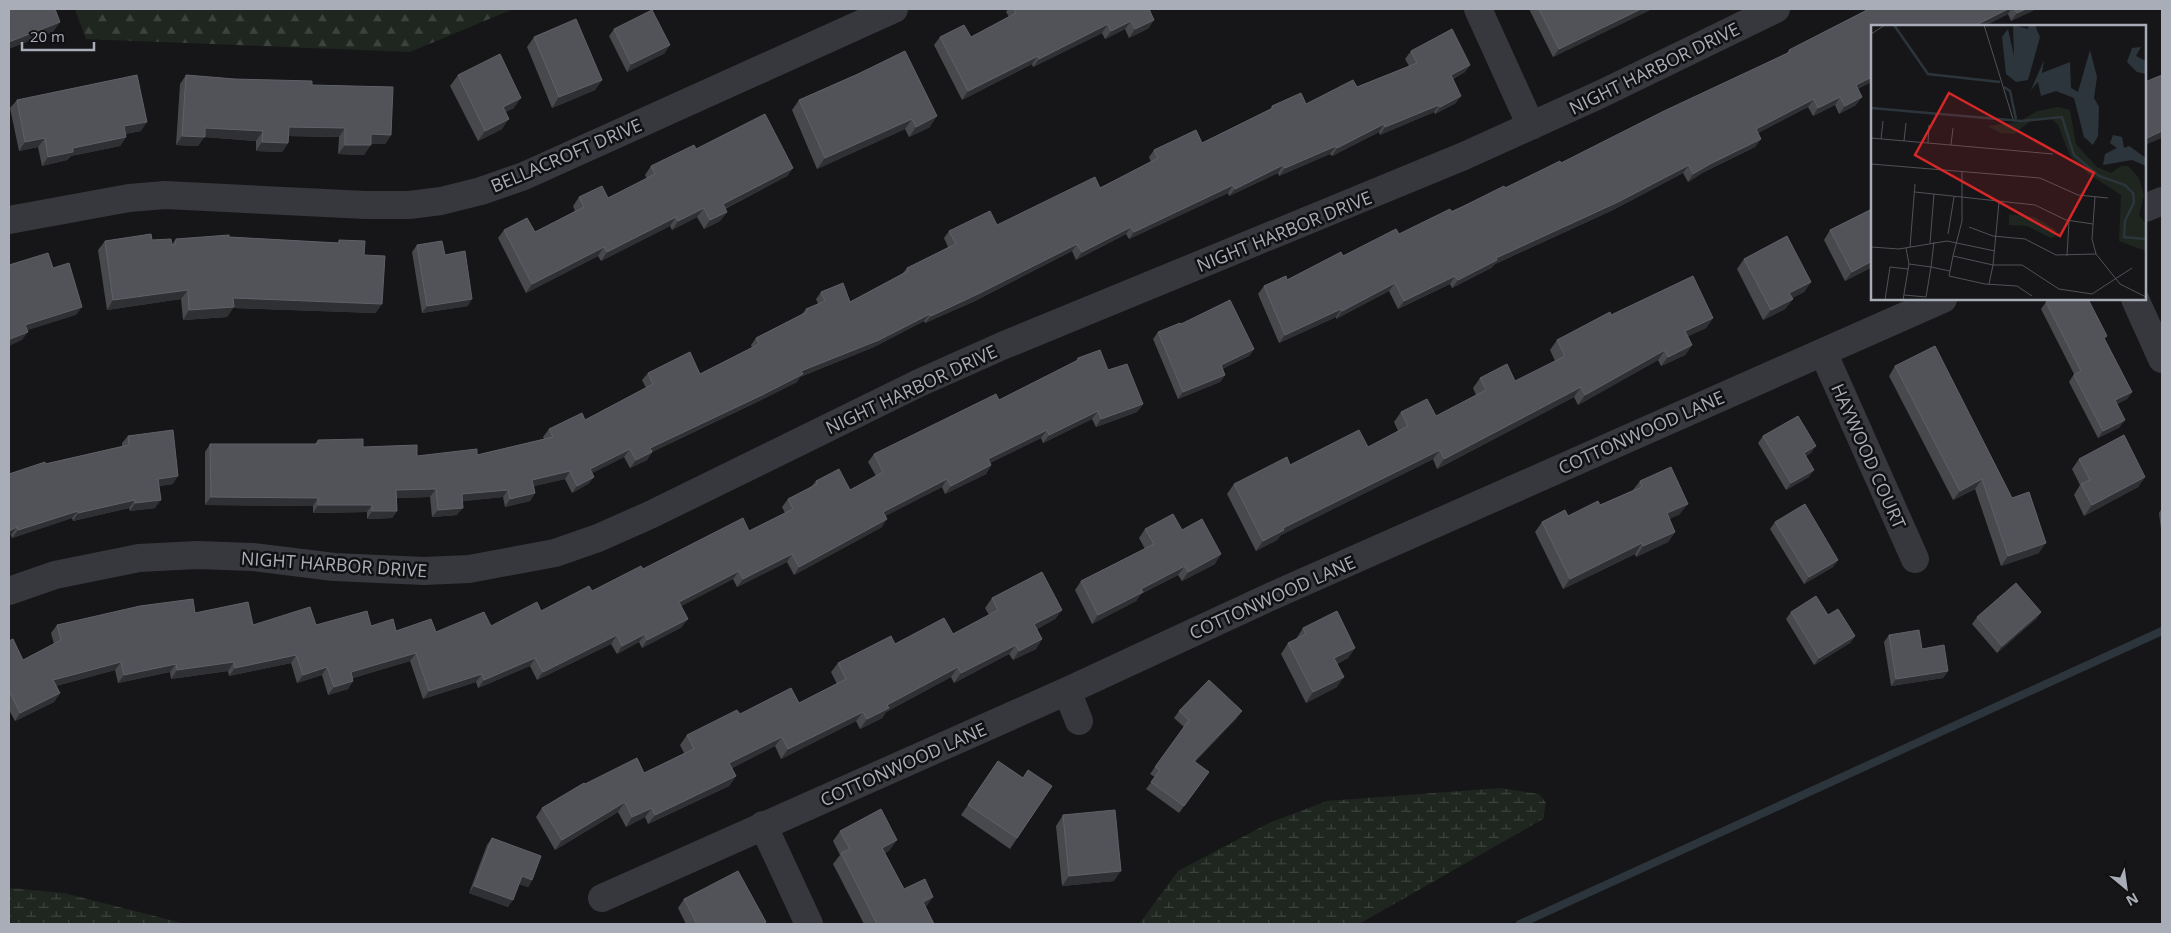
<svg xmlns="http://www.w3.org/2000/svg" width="2171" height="933" viewBox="0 0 2171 933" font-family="'Open Sans',sans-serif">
	<defs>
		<pattern id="forest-firs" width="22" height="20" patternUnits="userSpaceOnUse" patternTransform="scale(1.25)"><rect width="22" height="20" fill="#1e261f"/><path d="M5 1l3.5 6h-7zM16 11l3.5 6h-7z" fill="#3c433d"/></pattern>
		<pattern id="wetland-marsh" width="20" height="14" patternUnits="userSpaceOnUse" patternTransform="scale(1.25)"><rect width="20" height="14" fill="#1e261f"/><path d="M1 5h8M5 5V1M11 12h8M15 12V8" fill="none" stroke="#3c433d"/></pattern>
	</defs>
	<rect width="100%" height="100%" fill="#161618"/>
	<path fill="url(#forest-firs)" d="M75,9H513L410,52L86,39Z"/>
	<path fill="url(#wetland-marsh)" d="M1500,788L1539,794L1546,803L1543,819L1359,924H1139L1178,871L1269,823L1327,801Z
		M9,888L64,893L186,924H9Z"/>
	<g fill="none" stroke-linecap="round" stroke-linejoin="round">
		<path stroke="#2c353c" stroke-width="8" d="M1520,924L2162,631"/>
		<path stroke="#37383d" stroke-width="28" d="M1478,9L1531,126
			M2145,208L2162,201
			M9,220L129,198L165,195L365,205H409L441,201L481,191L524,176L894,9
			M2135,299L2162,359
			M1823,352L1915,559
			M9,591L55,575L139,558L197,555L253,557L334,567L424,571L469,569L555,553L598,538L650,515L919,383L1002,346L1464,156L1601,94L1776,9
			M1067,691L1079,721
			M763,825L809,924
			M602,898L1067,691L1272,596L1943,299"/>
	</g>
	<path fill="#47494d" d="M1008,9H1149V28L1129,38L1125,29L1105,39L1102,33L1033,67L1032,64L962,100L934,45L940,37H971L1009,17L1006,12Z
		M1529,9H1652L1553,57Z
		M1869,9H2036L2011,21L2008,14L1984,26H1872L1858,89L1856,105L1839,114L1835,105L1813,116L1808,107L1758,133L1761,139L1755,147L1704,172L1688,182L1683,173L1613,210L1495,264L1491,268L1452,288L1450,284L1398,309L1389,291L1336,319V317L1279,343L1258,294L1264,286L1287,280L1343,256L1399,234L1561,163L1787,53L1789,50Z
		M614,29L665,53L627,72L609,36Z
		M534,37L602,80L595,90L552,108L527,47Z
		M1411,51L1470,65L1465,72L1453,79L1456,103L1435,114L1434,112L1380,135L1379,132L1332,156L1330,154L1279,176L1278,173L1229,196L1228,193L1129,239L1126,234L1076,260L1072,251L975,301L925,323L924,321L874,347L800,377L797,382L757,402L652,452L647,460L630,468L624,457L592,473L594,477L588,484L572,493L565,479L534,486L535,493L530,501L505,507L503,497L462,501L457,515L432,517L430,497L397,498V511L392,518L367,519V512L313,513V506L205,505V452L210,444H315L318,440L417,456L477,455L544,439L543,437L549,429L585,420L646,388L642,380L648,373L700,374L752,348L751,345L756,338L802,314L806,309L818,304L816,299L821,292L850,302L902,274L907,268L948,247L944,238L949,231L997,225L1100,188L1151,162L1149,157L1154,150L1202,143L1270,109L1272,106L1306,104L1357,87L1409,66L1405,59Z
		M858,74L930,127L909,137L905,129L817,169L792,110L799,100Z
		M186,75L312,85L391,135L385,144H371L364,155L338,154L339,137L289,136L288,143L282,152L256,151V141L204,137L198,146L176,145L180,84Z
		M458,75L514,108L505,112L502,129L478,141L450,86Z
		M17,100L141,131L125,134L126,137L120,146L71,156L67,160L42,166L38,147L19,151L10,108Z
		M696,149L793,168L787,176L725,209L727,212L720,221L704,229L697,217L672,230L670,226L601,261L598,256L526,293L498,238L504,230L535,232L575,211L573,206L579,197L608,198L647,179L645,175L651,166Z
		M1872,209V267L1845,281L1824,240L1830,230Z
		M229,237L338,243L339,240L364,255L376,313L233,308L227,317L183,320L181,299L107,310L98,250L105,241L152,240L172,244L176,239Z
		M417,245L445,255L468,306L422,313L412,252Z
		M1744,259L1811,282L1804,292L1792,298L1793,299L1785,309L1763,320L1737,269Z
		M2046,302L2105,340L2132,392L2127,399L2116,404L2120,427L2098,438L2069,382L2074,374L2041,309Z
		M1611,315L1713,318L1706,328L1688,336L1692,345L1685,355L1661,366L1658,360L1578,405L1574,397L1437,469L1433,459L1281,535L1277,540L1256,551L1227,494L1234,484L1290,465L1368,447L1398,431L1394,422L1401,412L1436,416L1476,395L1473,388L1480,378L1515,381L1555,361L1550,350L1557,340Z
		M1158,332L1254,349L1249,356L1222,369L1225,375L1220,382L1178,399L1153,339Z
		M1078,358L1108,370L1143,404L1137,412L1096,427L1092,419L1043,443L1041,438L990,463L991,465L986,474L945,494L942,487L885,516L882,527L794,575L787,562L737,587L733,579L681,606L682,627L642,648L639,642L617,654L611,644L537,680L530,666L478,688L476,682L423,699L410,661L353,678V681L348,689L328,695L322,675L297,683L291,663L229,676L228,671L171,679L170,672L118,683L115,670L56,686L60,693L54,702L15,721L9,710V641L23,660L54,644L51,633L57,625L195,613L253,625H316L371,626L396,631L436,632L491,626L541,611L592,591L643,569L749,531L785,513L782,507L788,499L811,487L816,481L850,490L876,476L868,462L874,454L999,400L1075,362Z
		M1895,366L2039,553L2001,566L1975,489L1953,500L1889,376Z
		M128,436L173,484L159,486L155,508L130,511L129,508L73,521L72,518L12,538L11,535L45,464L122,446V443Z
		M1763,436L1811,453L1806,456L1809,477L1786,490L1758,443Z
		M2079,459L2145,477L2138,487L2084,516L2074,495L2080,485L2072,469Z
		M1640,481L1680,514L1669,519L1675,532L1668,542L1636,557L1635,554L1563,589L1535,532L1542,522L1568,516L1600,505L1633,490Z
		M2162,508V537L2159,513Z
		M1775,522L1838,560L1833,567L1804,584L1770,529Z
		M1145,529L1182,530L1215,564L1182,581L1178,575L1141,594L1136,601L1092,624L1075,590L1081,581L1145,549L1139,538Z
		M992,598L1062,610L1055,619L1037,629L1042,639L1036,649L1013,660L1009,654L954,683L951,677L886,712L882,718L860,729L856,721L781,759L775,746L732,768L736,776L729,786L648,824L645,817L626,827L618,812L555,850L536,817L542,808L585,784L644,773L684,753L680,745L687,735L740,714L799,703L837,684L831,672L838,663L895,644L953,634L989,615L985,608Z
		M1791,612L1828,615L1855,636L1850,643L1814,665L1786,619Z
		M2041,612L2036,619L1997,653L1972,624L1977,617Z
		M1303,628L1355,648L1348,658L1337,664V687L1306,703L1281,654L1288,643L1296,639Z
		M1889,635L1922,649L1948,671L1943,678L1891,686L1884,642Z
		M1179,711L1237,718L1195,762L1209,772L1179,813L1146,789L1155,777L1150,774L1184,727L1174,718Z
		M998,761L1023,778L1052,786L1010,849L961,815Z
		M1063,815L1114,881L1062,886L1056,826Z
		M840,831L890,850L885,853L904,889L926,907L934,924H864L833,864L840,855L833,841Z
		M492,838L532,880L528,887L519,884L508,907L469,893L487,845Z
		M684,899L766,922L765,924H686L678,908Z"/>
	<path fill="#2f3033" d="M1641,9H1652L1553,57L1559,49Z
		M2008,9H2011L2008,14L1984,26H1974Z
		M2026,9H2036L2011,21L2017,13Z
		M1154,20L1149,28L1129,38L1135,29Z
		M1131,21L1125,29L1105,39L1111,31Z
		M60,22L53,32L9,49V42Z
		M1108,24L1102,33L1033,67L1039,59Z
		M670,45L665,53L627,72L631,64Z
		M1038,56L1032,64L962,100L968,91Z
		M1470,65L1465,72L1445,83L1451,75Z
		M1872,77V82L1850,93L1856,85Z
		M602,80L595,90L552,108L559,97Z
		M1461,96L1456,103L1435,114L1440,107Z
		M1840,97L1835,105L1813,116L1818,108Z
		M1862,97L1856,105L1839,114L1845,106Z
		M521,98L514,108L495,117L503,107Z
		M1814,99L1808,107L1750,137L1756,129Z
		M1439,105L1434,112L1380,135L1385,127Z
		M937,116L930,127L909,137L916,127Z
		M509,119L502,129L478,141L485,131Z
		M912,119L905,129L817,169L825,158Z
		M147,122L141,131L118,135L124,126Z
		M1384,124L1379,132L1332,156L1337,148Z
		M289,127L345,128L339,137L283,136Z
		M205,128L263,131L256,141L204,137L198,146L176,145L182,136Z
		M2162,131V138L2145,145V139Z
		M371,134L391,135L385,144H365Z
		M126,137L120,146L71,156L67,160L42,166L48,157L73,148Z
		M45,138L38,147L19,151L25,142Z
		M1761,139L1755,147L1704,172L1688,182L1693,174L1710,164Z
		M262,142L288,143L282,152L256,151Z
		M345,145H371L364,155L338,154Z
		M1336,146L1330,154L1279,176L1285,168Z
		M1283,165L1278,173L1229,196L1235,189Z
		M1689,165L1683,173L1613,210L1495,264L1491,268L1452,288L1458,280L1496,258Z
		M793,168L787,176L716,213L723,204Z
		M1233,185L1228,193L1129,239L1134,232Z
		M704,208L697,217L672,230L678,221Z
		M727,212L720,221L704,229L710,220Z
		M676,217L670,226L601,261L607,252Z
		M1131,227L1126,234L1076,260L1082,252Z
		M1077,244L1072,251L975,301L925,323L931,316Z
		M604,247L598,256L526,293L532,284Z
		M1872,261V267L1845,281L1852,272Z
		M1455,276L1450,284L1398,309L1404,301Z
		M1811,282L1804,292L1782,303L1789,293Z
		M1395,283L1389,291L1336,319L1342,311Z
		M188,290L181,299L107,310L113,300Z
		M233,298L382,304L376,313L233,308L227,317L183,320L189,310Z
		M472,299L468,306L422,313L427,306Z
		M1793,299L1785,309L1763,320L1771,310Z
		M82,307L76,315L19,333L25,325Z
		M1341,309L1336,317L1279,343L1285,335Z
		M930,314L924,321L874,347L800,377L797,382L757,402L645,455L650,448L801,371Z
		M1713,318L1706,328L1678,341L1685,331Z
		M28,332L22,340L9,346V341L10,339Z
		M1692,345L1685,355L1661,366L1668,357Z
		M1254,349L1249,356L1216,372L1221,365Z
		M1665,350L1658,360L1578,405L1585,395Z
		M1225,375L1220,382L1178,399L1183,392Z
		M1581,387L1574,397L1437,469L1444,459Z
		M2132,392L2127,399L2110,408L2115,400Z
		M1143,404L1137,412L1096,427L1101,419Z
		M1098,411L1092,419L1043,443L1049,435Z
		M2125,420L2120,427L2098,438L2103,431Z
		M1047,430L1041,438L982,467L988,459Z
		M1816,446L1811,453L1799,460L1804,453Z
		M630,449L624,457L584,477L590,469Z
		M1440,450L1433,459L1281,535L1277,540L1256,551L1263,541L1283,528Z
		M652,452L647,460L630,468L636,460Z
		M991,465L986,474L945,494L951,486Z
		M1814,470L1809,477L1786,490L1791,483Z
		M570,471L565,479L527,488L532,480Z
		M178,476L173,484L153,487L158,479Z
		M594,477L588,484L572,493L577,486Z
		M2145,477L2138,487L2084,516L2092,505Z
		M947,479L942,487L878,520L883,512Z
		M1982,479L1975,489L1953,500L1960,491Z
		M436,489L430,497L391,498L396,490Z
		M508,490L503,497L456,502L462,494Z
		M535,493L530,501L505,507L510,499Z
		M211,497L318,498L313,506L205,505Z
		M135,500L129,508L73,521L78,513Z
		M161,500L155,508L130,511L135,503Z
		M1688,504L1680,514L1659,524L1667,513Z
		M318,505H372L367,512L313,513Z
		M463,508L457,515L432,517L438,510Z
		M78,511L72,518L12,538L18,530Z
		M372,511H397L392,518L367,519Z
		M887,519L882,527L794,575L799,567Z
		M17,527L11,535L9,536V531Z
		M1675,532L1668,542L1636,557L1643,546Z
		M1642,543L1635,554L1563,589L1570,579Z
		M2046,543L2039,553L2001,566L2008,556Z
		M792,554L787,562L737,587L743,579Z
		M1221,554L1215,564L1182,581L1188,572Z
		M1838,560L1833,567L1804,584L1809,577Z
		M1185,566L1178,575L1141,594L1136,601L1092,624L1098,615L1141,589Z
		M739,571L733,579L674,610L679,602Z
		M1062,610L1055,619L1028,634L1034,624Z
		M2041,612L2036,619L1997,653L2002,646Z
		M688,619L682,627L642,648L647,640Z
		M645,634L639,642L617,654L622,646Z
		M617,635L611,644L537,680L543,672Z
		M1855,636L1850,643L1814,665L1819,658Z
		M1042,639L1036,649L1013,660L1019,651Z
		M1016,645L1009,654L954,683L961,673Z
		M1355,648L1348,658L1327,669L1334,658Z
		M416,653L410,661L345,680L351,672Z
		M296,655L291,663L229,676L235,668Z
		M535,658L530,666L478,688L484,680Z
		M121,662L115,670L48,688L53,680Z
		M234,662L228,671L171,679L177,670Z
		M176,664L170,672L118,683L124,675Z
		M327,667L322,675L297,683L303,675Z
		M958,667L951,677L886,712L882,718L860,729L867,719L887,705Z
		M1948,671L1943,678L1891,686L1896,679Z
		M482,674L476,682L423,699L429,691Z
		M1344,677L1337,687L1306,703L1313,692Z
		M353,681L348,689L328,695L334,687Z
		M60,693L54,702L15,721L20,713Z
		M1242,711L1237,718L1189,768L1194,761Z
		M863,712L856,721L781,759L788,749Z
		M782,737L775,746L723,773L729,763Z
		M736,776L729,786L648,824L655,815Z
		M625,802L618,812L555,850L562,840Z
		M652,808L645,817L626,827L632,817Z
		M897,840L890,850L875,858L882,848Z
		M1121,871L1114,881L1062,886L1069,876Z
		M522,876L532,880L528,887L517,883Z
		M474,886L513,900L508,907L469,893Z
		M933,897L926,907L916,912L923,902Z"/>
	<path fill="#525359" stroke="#5f6168" d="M9,9H55L60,22L9,42Z
		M1014,9H1149L1154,20L1135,29L1131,21L1111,31L1108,24L1039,59L1038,56L968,91L940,37L964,25L971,37L1016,13Z
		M1539,9H1641L1559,49Z
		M1869,9H2008L1974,26H1872V77L1856,85L1862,97L1845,106L1840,97L1818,108L1814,99L1756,129L1761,139L1710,164L1693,174L1689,165L1618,202L1496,258L1497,260L1458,280L1455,276L1404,301L1395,283L1342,311L1341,309L1285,335L1264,286L1286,276L1287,280L1341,252L1343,256L1396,229L1399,234L1450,209L1452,212L1504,186L1505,188L1560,161L1561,163L1664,111L1790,52L1789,50Z
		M2014,9H2026L2017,13Z
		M652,10L670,45L631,64L614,29Z
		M576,19L602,80L559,97L534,37Z
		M1452,29L1470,65L1451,75L1461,96L1440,107L1439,105L1385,127L1384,124L1337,148L1336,146L1285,168L1283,165L1235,189L1233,185L1134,232L1131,227L1082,252L1077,244L980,293L931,316L930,314L879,340L801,371L803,374L762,395L650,448L652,452L636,460L630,449L590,469L594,477L577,486L570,471L532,480L535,493L510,499L508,490L462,494L463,508L438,510L436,489L396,490L397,511H372V505H318V498L211,497L210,444H318V440L363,439V447L417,445V456L477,449V455L553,437L549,429L582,413L585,420L653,384L648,373L690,352L700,374L759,344L756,338L807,312L806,309L825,301L821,292L843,283L850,302L908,271L907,268L956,244L949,231L990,211L997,225L1095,177L1100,188L1158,158L1154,150L1196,130L1202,143L1273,108L1272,106L1301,93L1306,104L1353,80L1357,87L1417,63L1411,51Z
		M905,51L937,116L916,127L912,119L825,158L799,100L858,74Z
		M500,54L521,98L503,107L509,119L485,131L458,75Z
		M137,75L147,122L124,126L126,137L73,148V152L48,157L45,138L25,142L17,100Z
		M186,75L234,79L312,81V85L393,87L391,135L371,134V145H345V128L289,127L288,143L262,142L263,131L205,128V137L182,136Z
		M2162,75V131L2145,139V82Z
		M765,114L793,168L723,204L727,212L710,220L704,208L678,221L676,217L607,252L604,247L532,284L504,230L527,218L535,232L584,207L579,197L602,186L608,198L655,174L651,166L694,145L696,149Z
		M1872,209V261L1852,272L1830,230Z
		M151,234L152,240L171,239L172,245H175L176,239L229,235V237L339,243V240L365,241L364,255L385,256L382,304L233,298L234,307L189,310L188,290L113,300L105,241Z
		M1787,236L1811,282L1789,293L1793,299L1771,310L1744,259Z
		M442,241L445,255L465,251L472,299L427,306L417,245Z
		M48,253L53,268L69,263L82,307L25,325L28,332L10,339L9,336V265Z
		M1693,276L1713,318L1685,331L1692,345L1668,357L1665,350L1585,395L1581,387L1444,459L1440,450L1283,528L1284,530L1263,541L1234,484L1287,457L1290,465L1359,430L1368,447L1408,426L1401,412L1427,399L1436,416L1486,390L1480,378L1507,364L1515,381L1565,356L1557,340L1610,312L1611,315Z
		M2052,299H2088L2107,336L2104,338L2132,392L2115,400L2125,420L2103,431L2074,375L2081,371L2046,302Z
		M1230,300L1254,349L1221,365L1225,375L1183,392L1158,332L1180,323L1181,324Z
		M1935,346L2012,498L2029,492L2046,543L2008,556L1982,479L1960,491L1895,366Z
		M1100,350L1108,370L1127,364L1143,404L1101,419L1098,411L1049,435L1047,430L988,459L991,465L951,486L947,479L883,512L887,519L799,567L792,554L743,579L739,571L679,602L688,619L647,640L645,634L622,646L617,635L543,672L535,658L484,680L482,674L429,691L416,653L351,672L353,681L334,687L327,667L303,675L296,655L235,668L234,662L177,670L176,664L124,675L121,662L53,680L60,693L20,713L9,690V641L13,639L23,660L61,640L57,625L140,606L193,599L195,613L248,602L253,625L310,607L316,625L367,611L371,626L393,619L396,631L431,619L436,632L484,612L491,626L537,602L541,611L589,586L592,591L641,566L643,569L743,518L749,531L793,509L788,499L817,484L816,481L839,469L850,490L883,472L874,454L996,394L999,400L1078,360V358Z
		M1798,416L1816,446L1804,453L1814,470L1791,483L1763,436Z
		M173,430L178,476L158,479L161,500L135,503V500L78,513V511L18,530L17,527L9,531V474L45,462V464L129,445L128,436Z
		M2124,435L2145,477L2092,505L2081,484L2090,480L2079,459Z
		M1671,467L1688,504L1667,513L1675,532L1643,546L1642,543L1570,579L1542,522L1565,510L1568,516L1598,501L1600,505L1642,487L1640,481Z
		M1805,504L1838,560L1809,577L1775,522Z
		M1173,514L1182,530L1202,519L1221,554L1188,572L1185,566L1141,589L1143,592L1098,615L1081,581L1154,544L1145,529Z
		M1042,572L1062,610L1034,624L1042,639L1019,651L1016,645L961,673L958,667L887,705L889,708L867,719L863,712L788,749L782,737L729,763L736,776L655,815L652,808L632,817L625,802L562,840L542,808L584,783L585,784L637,758L644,773L694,749L687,735L737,710L740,714L791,688L799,703L846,679L838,663L891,636L895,644L944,618L953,634L998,610L992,598Z
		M2016,583L2041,612L2002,646L1977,617Z
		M1816,596L1828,615L1838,609L1855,636L1819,658L1791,612Z
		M1337,611L1355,648L1334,658L1344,677L1313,692L1288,643L1306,634L1303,628Z
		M1919,630L1922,649L1944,645L1948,671L1896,679L1889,635Z
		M1209,680L1242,711L1194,761L1209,772L1184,806L1151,782L1160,770L1155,767L1189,720L1179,711Z
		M998,761L1023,778L1028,770L1052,786L1017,838L968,805Z
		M881,809L897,840L882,848L904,889L925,879L933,897L923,902L934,924H877L841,853L850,849L840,831Z
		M1115,810L1121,871L1069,876L1063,815Z
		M492,838L541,856L532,880L522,876L513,900L474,886Z
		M738,871L766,922L762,924H697L684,899Z"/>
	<g text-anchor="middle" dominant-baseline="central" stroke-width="5" stroke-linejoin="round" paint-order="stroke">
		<g font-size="18" fill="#a8adb8" stroke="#111113">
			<text transform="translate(1654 68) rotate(-26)">NIGHT HARBOR DRIVE</text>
			<text transform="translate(566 155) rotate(-23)">BELLACROFT DRIVE</text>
			<text transform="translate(1284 231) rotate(-22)">NIGHT HARBOR DRIVE</text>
			<text transform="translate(911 389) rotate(-25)">NIGHT HARBOR DRIVE</text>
			<text transform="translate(1641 432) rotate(-24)">COTTONWOOD LANE</text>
			<text transform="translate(1869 456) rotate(66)">HAYWOOD COURT</text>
			<text transform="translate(334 564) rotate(4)">NIGHT HARBOR DRIVE</text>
			<text transform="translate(1272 597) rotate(-24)">COTTONWOOD LANE</text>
			<text transform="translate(903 764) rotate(-24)">COTTONWOOD LANE</text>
		</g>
	</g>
	<g transform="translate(1871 25)">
		<rect width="275" height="275" fill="#161618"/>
		<path d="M138,189L164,192L185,205L184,212L180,213L156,201L138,200Z" fill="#1e261f"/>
		<path d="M187,82L199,85L205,119L226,142L240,148L250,141H257L268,153L273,170L268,190L275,199V226L248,216L250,170L218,149L199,131L187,100L179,92L162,94L143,109L130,108L116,101L148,97L166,86Z" fill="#1e261f"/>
		<path d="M142,0L157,4L158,0H164L169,12L157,55L145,57L135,49L131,12L137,4L143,31ZM270,22L265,31L275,36V49L266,47L256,37L261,23ZM219,25L226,52L223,73L228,82L227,111L222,120L213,112L203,73L185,66L170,71L167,57L160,65L173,35L171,48L199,37L200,63L207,67ZM242,110L251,112L253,123L258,121L275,133V141L261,135L232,140L234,129L246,123L239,118Z" fill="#2c353c"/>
		<path fill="none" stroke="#2c353c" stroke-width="2.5" d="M23,0L57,49L129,57M133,62L139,66L145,94M0,83L150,96L191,92L203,130L228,151L254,160L262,168L263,177L254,196L253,212L275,214"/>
		<path fill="none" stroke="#505258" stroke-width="1" d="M113,0L142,94M0,9L14,0M0,113L182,129M10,114L12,96M33,116L35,98M57,118L58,100M80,120L82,103M0,139L169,153L207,170L237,173M91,146V196L82,231L122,240L128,177M44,167L164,180L195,195L222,199M224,172L221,214L225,229L249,259L275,272M98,202L122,211L154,214L185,230L225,229M77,209L83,172M63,217L60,242L79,246M59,218L63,169M0,222L28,224L76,216L124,226M39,222L44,159M82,231L78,251L114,259L146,261L161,271M196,231L198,196M118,259L122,240H151L188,264L221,269L261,243M33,270L55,272L60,242L38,239L35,223M14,275L19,242L37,244M32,275L38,239"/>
		<path fill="#d62828" fill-opacity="0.15" stroke="#d62828" stroke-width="2.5" d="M78,68L223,148L189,211L44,130Z"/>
		<rect width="275" height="275" fill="none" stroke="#a8adb8" stroke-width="2.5"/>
	</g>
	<rect width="2171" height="933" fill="none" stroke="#a8adb8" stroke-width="20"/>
	<g transform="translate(2126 888) rotate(151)" stroke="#111113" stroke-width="4" paint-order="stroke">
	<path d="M0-4L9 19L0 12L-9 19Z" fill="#a8adb8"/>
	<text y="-8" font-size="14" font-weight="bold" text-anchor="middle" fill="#a8adb8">N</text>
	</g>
	<path d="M22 42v8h72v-8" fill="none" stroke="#a8adb8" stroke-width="2.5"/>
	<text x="30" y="42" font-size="15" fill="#a8adb8" stroke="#111113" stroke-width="4" paint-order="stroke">20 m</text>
</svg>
